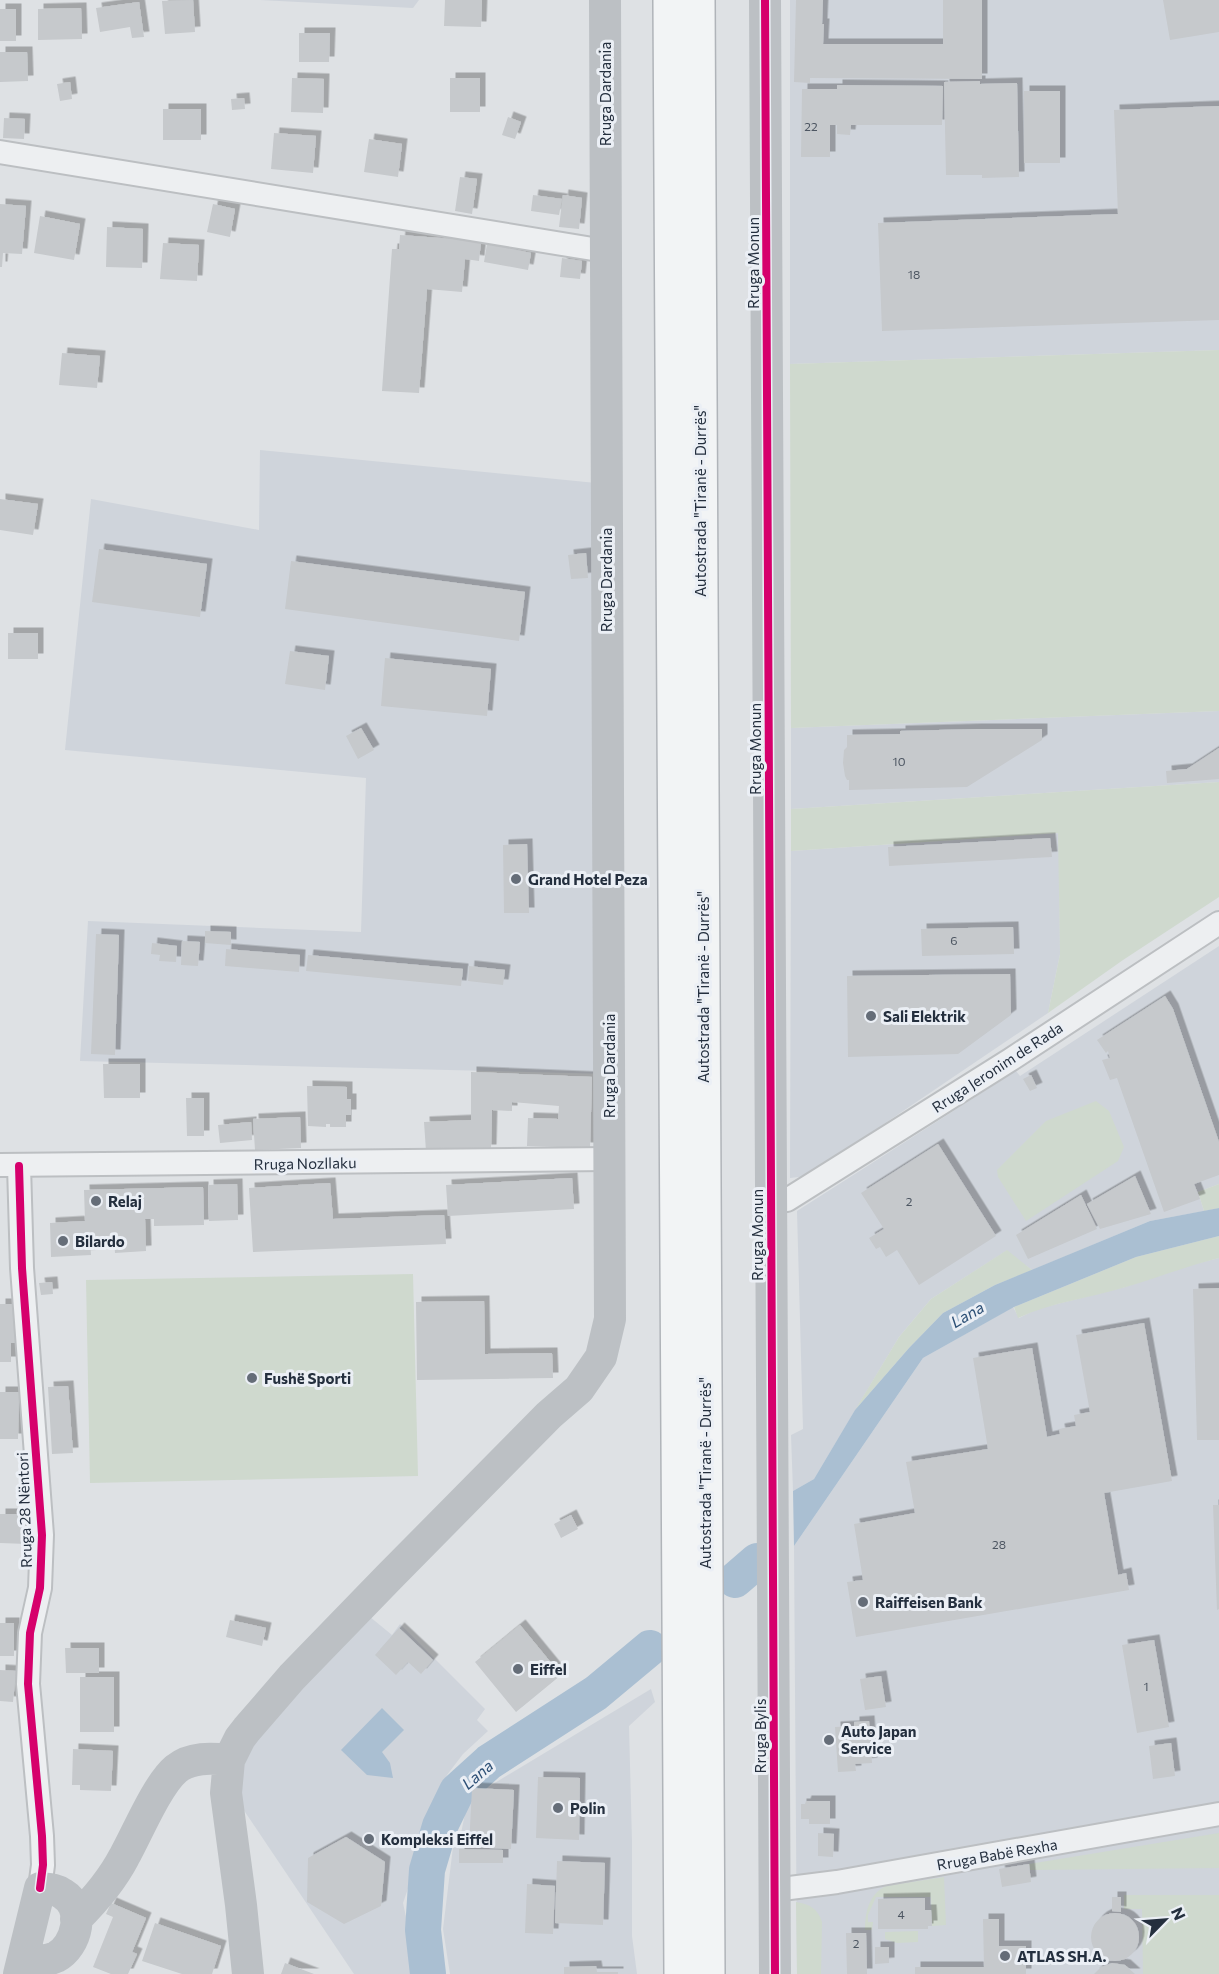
<svg xmlns="http://www.w3.org/2000/svg" width="1219" height="1974" viewBox="0 0 1219 1974" font-family="Commissioner,sans-serif">
	<defs>
		<filter id="shadow"><feDropShadow dx="5.5" dy="-5.5" stdDeviation="0" flood-color="#0004"/></filter>
	</defs>
	<rect width="100%" height="100%" fill="#dee1e4"/>
	<path fill="#cfd4db" d="M260,0H419L413,8Z
		M790,0H1219V350L790,364Z
		M260,450L606,484L609,1074L80,1061L88,921L361,932L366,778L65,750L91,499L259,530Z
		M1219,711V782L791,809V728Z
		M1059,833L1060,954L1048,1013L807,1176L790,1178L791,851Z
		M1219,946V1184L1198,1192L1204,1211L1150,1221L1032,1270L1006,1251L931,1299L899,1337L814,1479L793,1491L791,1435L803,1429L797,1211L1016,1071L1020,1076Z
		M1219,1258V1974H797L794,1546L923,1358L1013,1307L1019,1318L1037,1309L1125,1287L1187,1266Z
		M364,1612L392,1635L400,1624L485,1709L477,1720L488,1731L463,1754L447,1775L403,1903L412,1945L413,1960L418,1974H354L241,1806L237,1789L247,1745Z
		M651,1689L655,1702L629,1726L632,1842V1936L637,1974H450L443,1929L453,1847L459,1843L468,1799Z"/>
	<path fill="#cfd9ce" d="M1219,350V711L791,728L790,364Z
		M1219,782V897L1123,960L1048,1013L1060,954L1058,833L791,851V809Z
		M1096,1101L1109,1111L1124,1147L1118,1161L1026,1221L998,1177L997,1170L1046,1121Z
		M1219,1184V1208L1204,1211L1198,1192Z
		M1219,1236V1258C1187,1266 1157,1278 1126,1287C1090,1298 1052,1302 1018,1318L1014,1307L1136,1257Z
		M1007,1250L1032,1270L995,1285L943,1313L909,1348L855,1410L899,1337L931,1299Z
		M413,1274L418,1476L90,1483L86,1280Z
		M1219,1833V1868L1030,1870L1029,1864Z
		M944,1877L946,1925L932,1926L931,1897H876L868,1915V1922H873L872,1930H865C865,1912 869,1894 886,1886Z
		M1124,1895H1219V1974H1143L1142,1909H1124Z
		M796,1902C810,1904 818,1909 822,1922L821,1974H797Z
		M918,1931V1942L897,1943L885,1939V1932Z"/>
	<path fill="#aabfd2" d="M1219,1208V1236L1136,1257L1014,1307L923,1358L794,1546L793,1491L814,1479L855,1410L909,1348L943,1313L995,1285L1150,1221Z
		M382,1708L404,1730L382,1752L390,1763L393,1778L367,1775L341,1750Z"/>
	<g fill="none" stroke-linecap="round" stroke-linejoin="round">
		<path stroke="#aabfd2" stroke-width="36" d="M735,1580L757,1561
			M428,1974L423,1930L427,1870L440,1826L457,1791L489,1762L596,1693L650,1648"/>
	</g>
	<path fill="#c6c9cc" filter="url(#shadow)" d="M193,0L195,32L165,34L162,1Z
		M445,0H482L481,27L444,26Z
		M796,0H823L822,24H824L823,44H943V0H982V79L810,78V83L794,82Z
		M1163,0H1219V32L1170,40Z
		M139,2L144,37L132,38L130,27L100,32L96,8Z
		M81,8L82,39L38,40V9Z
		M0,9H16V41H0Z
		M299,33H330L329,62H299Z
		M0,52H27L28,81L0,82Z
		M292,78L324,79L323,113L291,112Z
		M450,78H480V112H450Z
		M980,81V84L1017,83L1019,177L982,178V175H946L944,82Z
		M70,82L72,99L60,101L57,84Z
		M837,85L943,86L942,125H851L850,135L837,134V125H830V157H801L802,89H837Z
		M1024,91H1060V163H1024Z
		M244,98L245,109L232,110L231,99Z
		M1219,106V320L882,331L878,223L1118,214L1114,110Z
		M163,109H201V140H163Z
		M508,117L521,122L515,139L502,135Z
		M4,118L25,119L24,139L3,138Z
		M274,133L316,136L313,173L271,169Z
		M369,139L402,144L398,177L364,172Z
		M460,177L477,179L472,214L455,211Z
		M533,195L562,199L559,215L531,211Z
		M563,195L582,198L579,229L559,227Z
		M0,204L26,206L22,254L3,253L2,267H0Z
		M213,204L235,209L230,237L207,232Z
		M40,216L80,224L74,260L34,253Z
		M107,227L143,229L142,268L106,267Z
		M400,235L481,241L479,261L465,259L462,292L427,289L419,393L382,391L392,249H399Z
		M163,243L199,245L197,281L160,279Z
		M487,244L531,253L528,270L484,262Z
		M562,258L582,261L580,279L560,277Z
		M62,353L100,356L97,388L59,385Z
		M0,499L38,504L33,535L0,530Z
		M99,549L207,564L200,617L92,602Z
		M586,553L588,578L571,579L568,555Z
		M291,561L525,592L519,641L285,609Z
		M8,633H38V659H8Z
		M290,651L329,656L325,690L285,684Z
		M385,658L491,669L487,716L381,706Z
		M361,728L374,750L358,759L346,736Z
		M976,729H1042V740L967,787L849,790V780H847L845,776L843,763L844,750L847,747V735L900,734V731Z
		M1219,748V779L1167,783L1166,771L1187,769Z
		M1050,838L1052,857L889,866L888,847Z
		M527,844L529,913H504L503,845Z
		M1013,927L1014,954L922,956L921,929Z
		M205,931L231,932V945L205,943Z
		M96,934L119,935L115,1055L91,1054Z
		M182,941L200,942L198,966L181,965Z
		M152,943L177,946L176,962L159,961L160,955L151,954Z
		M226,949L300,955L299,972L225,966Z
		M308,955L463,969L461,986L306,971Z
		M469,966L505,970L503,985L468,981Z
		M1010,974L1011,1015L958,1054L848,1057L847,976Z
		M1165,996L1173,1009L1219,1142V1175L1194,1184L1200,1199L1164,1212L1117,1078L1110,1080L1102,1060L1110,1058L1108,1051L1106,1053L1097,1040Z
		M103,1064H140V1098H104Z
		M471,1072L592,1077L590,1148L527,1146L528,1118L558,1119L559,1106L512,1102V1111L492,1110L491,1150L426,1151L424,1122L471,1120Z
		M1031,1075L1037,1088L1030,1091L1023,1079Z
		M307,1086L347,1087V1099H351V1115H346V1127H330V1124H326V1127L308,1126Z
		M186,1098H204V1136H187Z
		M300,1117L301,1148L255,1150L253,1119Z
		M251,1122L252,1140L220,1143L218,1125Z
		M938,1144L996,1236L919,1285L897,1250L886,1257L880,1247L876,1249L869,1238L884,1229L861,1193Z
		M1135,1176L1151,1214L1100,1229L1087,1204Z
		M572,1178L574,1209L448,1216L446,1185Z
		M330,1183L333,1219L444,1215L446,1244L253,1252L249,1188Z
		M237,1184L238,1220L209,1221L208,1185Z
		M203,1187L204,1225L154,1226V1219H145L146,1251L115,1253L114,1239L90,1240L91,1255L51,1257L50,1223L85,1221L84,1190Z
		M1081,1195L1097,1229L1028,1259L1016,1235Z
		M52,1282L53,1294L41,1295L39,1283Z
		M1219,1288V1440H1197L1193,1289Z
		M484,1301L485,1354L552,1353L553,1378L417,1380L416,1302Z
		M0,1304H15V1343H11V1362H0Z
		M1144,1323L1172,1481L1104,1493L1118,1575L1126,1573L1129,1590L856,1637L847,1582L863,1580L854,1524L915,1513L906,1462L988,1449L973,1358L1032,1348L1047,1437L1060,1434L1059,1429L1076,1426L1074,1415L1090,1412L1076,1335Z
		M68,1386L73,1453L52,1454L48,1387Z
		M0,1392H19L18,1439H0Z
		M1213,1505H1219V1609L1217,1610Z
		M0,1514H27V1544L0,1543Z
		M571,1515L578,1529L561,1538L554,1524Z
		M230,1620L266,1628L262,1646L226,1637Z
		M0,1623H14V1656H0Z
		M520,1625L561,1675L516,1712L475,1662Z
		M399,1628L433,1660L421,1674L408,1662L396,1675L375,1655Z
		M1154,1640L1169,1727L1137,1733L1122,1645Z
		M65,1648H99V1673H66Z
		M0,1670L16,1671L13,1702L0,1701Z
		M881,1676L886,1707L865,1710L860,1679Z
		M80,1677H114V1732H80Z
		M869,1721L872,1763L855,1764L856,1771L838,1772L835,1727L854,1726V1722Z
		M1171,1743L1175,1776L1153,1779L1149,1746Z
		M73,1749L113,1751L111,1791L80,1790V1785H72Z
		M538,1777L580,1778L579,1840L536,1838Z
		M472,1788L514,1790L511,1849L469,1847Z
		M806,1801H830V1824H809V1819H801V1804H805Z
		M818,1833L834,1834L833,1857L818,1856Z
		M346,1837L385,1862L381,1906L344,1924L307,1902L308,1858Z
		M459,1849L503,1850V1863H459Z
		M557,1861L605,1863L603,1925L555,1923Z
		M1029,1864L1031,1882L1002,1887L999,1869Z
		M527,1884L555,1886L553,1934L525,1933Z
		M1112,1897H1121V1912L1112,1911Z
		M925,1898V1910H931L932,1926H928V1929H878V1899Z
		M111,1903L146,1918L132,1952L137,1954L128,1974H111L93,1967L113,1917L106,1914Z
		M1091 1937a24 24 0 1 1 48 0a24 24 0 1 1-48 0Z
		M983,1919H999V1946H1026V1974H915V1967H984Z
		M155,1923L221,1946L212,1974H182L142,1961Z
		M846,1933H866L867,1974H847Z
		M875,1947H889V1963L875,1964Z
		M285,1963L314,1974H281Z
		M1112,1963L1125,1965L1135,1974H1094L1101,1967Z
		M596,1966L597,1972H618V1974H564V1967Z"/>
	<g fill="none" stroke-linecap="round" stroke-linejoin="round">
		<defs>
			<path id="street" d="M0,152L605,251
				M0,1165L609,1159
				M19,1166L22,1268L42,1535L40,1588L30,1633L28,1684L42,1836L43,1865L40,1888
				M771,1201L787,1200L1010,1060L1219,923
				M774,1890L837,1882L1219,1814"/>
			<path id="highway" d="M670,0L681,1974
				M698,0L708,1974"/>
		</defs>
		<use href="#street" stroke="#bcbfc2" stroke-width="26"/>
		<use href="#highway" stroke="#b0b4b9" stroke-width="36"/>
		<use href="#street" stroke="#edeff1" stroke-width="22"/>
		<path stroke="#bcc0c4" stroke-width="32" d="M765,0L775,1974
			M76,1919C95,1900 112,1880 124,1857C137,1834 157,1785 176,1769C191,1757 211,1758 229,1760
			M19,1974L40,1888C48,1889 56,1889 63,1894C86,1908 77,1946 56,1957C45,1962 34,1961 24,1958
			M248,1974L241,1905L226,1793L229,1760L240,1738L247,1729L292,1677L389,1577L549,1415L579,1389L601,1357L610,1319L605,0"/>
		<use href="#highway" stroke="#f2f4f5" stroke-width="33"/>
		<defs>
			<path id="cycleway" d="M765,0L775,1974
				M19,1166L22,1268L42,1535L40,1588L30,1633L28,1684L42,1836L43,1865L40,1888"/>
		</defs>
		<use href="#cycleway" stroke="#ebeff5" stroke-width="11"/>
		<use href="#cycleway" stroke="#d6006c" stroke-width="8"/>
	</g>
	<g fill="#656d78" stroke="#ebeff5" stroke-width="2">
		<circle cx="516" cy="879" r="6"/>
		<circle cx="871" cy="1016" r="6"/>
		<circle cx="96" cy="1201" r="6"/>
		<circle cx="63" cy="1241" r="6"/>
		<circle cx="252" cy="1378" r="6"/>
		<circle cx="863" cy="1602" r="6"/>
		<circle cx="518" cy="1669" r="6"/>
		<circle cx="829" cy="1740" r="6"/>
		<circle cx="558" cy="1808" r="6"/>
		<circle cx="369" cy="1839" r="6"/>
		<circle cx="1005" cy="1956" r="6"/>
	</g>
	<g text-anchor="middle" dominant-baseline="central" stroke-width="6" stroke-linejoin="round" paint-order="stroke">
		<g font-size="12" fill="#4d5662">
			<text x="811" y="126">22</text>
			<text x="914" y="274">18</text>
			<text x="899" y="761">10</text>
			<text x="954" y="940">6</text>
			<text x="909" y="1201">2</text>
			<text x="999" y="1544">28</text>
			<text x="1146" y="1686">1</text>
			<text x="901" y="1914">4</text>
			<text x="856" y="1943">2</text>
		</g>
		<g font-size="15" fill="#242f3e" stroke="#ebeff5">
			<text transform="translate(605 94) rotate(-90)">Rruga Dardania</text>
			<text transform="translate(753 263) rotate(-90)">Rruga Monun</text>
			<text transform="translate(700 501) rotate(-90)">Autostrada "Tiranë - Durrës"</text>
			<text transform="translate(606 580) rotate(-90)">Rruga Dardania</text>
			<text transform="translate(755 749) rotate(-90)">Rruga Monun</text>
			<text transform="translate(703 987) rotate(-90)">Autostrada "Tiranë - Durrës"</text>
			<text transform="translate(609 1066) rotate(-90)">Rruga Dardania</text>
			<text transform="translate(997 1067) rotate(-33)">Rruga Jeronim de Rada</text>
			<text transform="translate(305 1163) rotate(-1)">Rruga Nozllaku</text>
			<text transform="translate(757 1235) rotate(-90)">Rruga Monun</text>
			<text transform="translate(705 1473) rotate(-90)">Autostrada "Tiranë - Durrës"</text>
			<text transform="translate(24 1510) rotate(-92)">Rruga 28 Nëntori</text>
			<text transform="translate(760 1736) rotate(-90)">Rruga Bylis</text>
			<text transform="translate(997 1854) rotate(-10)">Rruga Babë Rexha</text>
		</g>
		<g font-size="15" font-weight="bold" fill="#242f3e" stroke="#ebeff5" text-anchor="start">
			<text x="528" y="879">Grand Hotel Peza</text>
			<text x="883" y="1016">Sali Elektrik</text>
			<text x="108" y="1201">Relaj</text>
			<text x="75" y="1241">Bilardo</text>
			<text x="264" y="1378">Fushë Sporti</text>
			<text x="875" y="1602">Raiffeisen Bank</text>
			<text x="530" y="1669">Eiffel</text>
			<text x="841" y="1731">Auto Japan<tspan x="841" dy="17">Service</tspan></text>
			<text x="570" y="1808">Polin</text>
			<text x="381" y="1839">Kompleksi Eiffel</text>
			<text x="1017" y="1956">ATLAS SH.A.</text>
		</g>
		<g font-size="16" font-style="italic" fill="#2c4f75" stroke="#ebeff5">
			<text transform="translate(967 1314) rotate(-30)">Lana</text>
			<text transform="translate(477 1774) rotate(-41)">Lana</text>
		</g>
	</g>
	<g transform="translate(1165 1920) rotate(65)" stroke="#ebeff5" stroke-width="4.5" paint-order="stroke">
	<path d="M0-4.5L10 22L0 15L-10 22Z" fill="#242f3e"/>
	<text y="-9" font-size="16" font-weight="bold" text-anchor="middle" fill="#242f3e">N</text>
	</g>
</svg>
